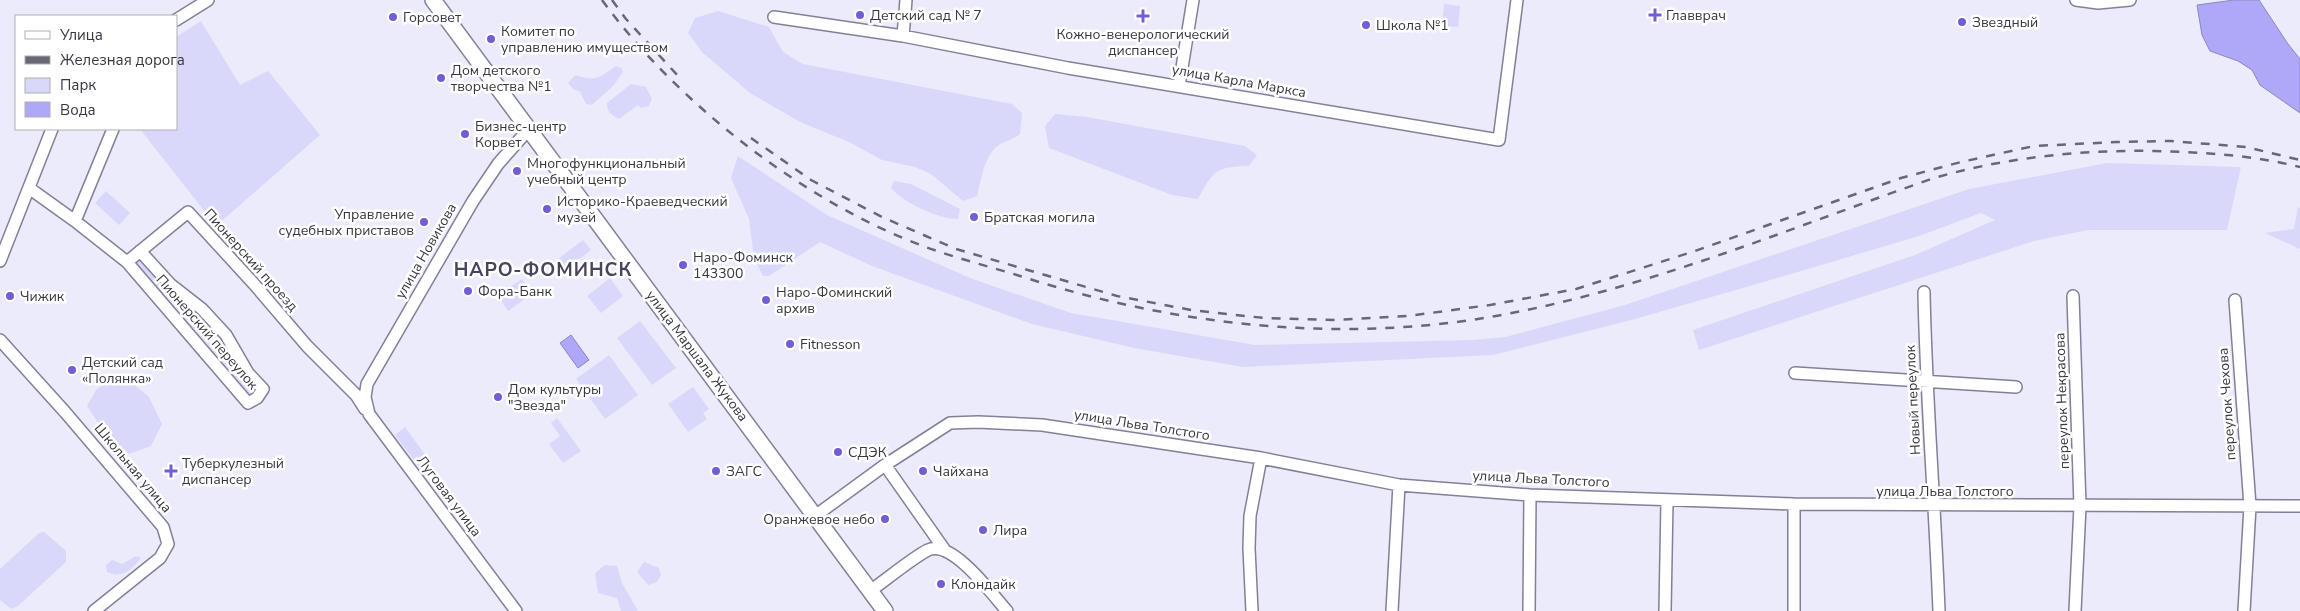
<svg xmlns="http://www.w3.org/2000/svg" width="2300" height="611" viewBox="0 0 2300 611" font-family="'Nunito Sans',sans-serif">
	<rect width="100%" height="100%" fill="#ebebfb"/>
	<path fill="#dad8fa" d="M1444,4L1460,6L1458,27L1442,26Z
		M718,11L769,27L783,52L803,64L1012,104L1022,113L1020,134C1013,140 1005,141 999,145C984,155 981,181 977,196L963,201L931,174L915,167L882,160L849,142L800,122L750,93L702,52L688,33L695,18Z
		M201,21L240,85L268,71L320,135L216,226L140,129H176V37Z
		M616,66L621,68L623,72L613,86L592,105L586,104L580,92L573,89L568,83L575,75C596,82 599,78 616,66Z
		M631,84L646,87L652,99L649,106L641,108L638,105L619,119C611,115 607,112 607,103Z
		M1055,114L1087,117L1245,146L1257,155L1249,166C1215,167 1214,170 1198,199L1172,195L1049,148L1045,126Z
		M738,156L827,215L970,278L1071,313L1255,345L1472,340L1505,337L1625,305L1969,189L2107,163L2241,167L2227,230H2088L2034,241L1699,350L1693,330L1915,255L1995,220L1981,213L1919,236L1791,274L1635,319L1493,355L1243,367L1134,348L1032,324L872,266L820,242L769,276H763L754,258L749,219L731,178Z
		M894,181L911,184L960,209L958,219C940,220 902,202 891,188Z
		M106,191L130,213L119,225L95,203Z
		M2298,207L2300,208V249L2265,233L2294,229Z
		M583,240L591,250L566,269L558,259Z
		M139,255L168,288V292L160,300L128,264Z
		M610,278L623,296L601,313L587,296Z
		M522,279L532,294L508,311L498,295Z
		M169,294L199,329L208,328L210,332L208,339L231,366L238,364L256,385V392L249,398L233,382V374L173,304L164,303L162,300Z
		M640,321L676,368L652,385L617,338Z
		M609,355L638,395L605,419L576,379Z
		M121,373L149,397L162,424L151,446L129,454L104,432L87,406L96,390Z
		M693,387L709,409L703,413L707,419L688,432L668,404Z
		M557,418L581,451L563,463L549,444L560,436L551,423Z
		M405,427L429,460L419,467L395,435Z
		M44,532L66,551V562L18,606L11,609L0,600V569L39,533Z
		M136,556L141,558C132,570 121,579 107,572L106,565L112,560L122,564Z
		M644,562L659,568L661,575L657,582L648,585L637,572Z
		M605,565L617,566L622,583L638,611H621L617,598L598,593L595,573Z"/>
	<path fill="#afa8f9" stroke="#8b86c2" d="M2234,0H2259L2288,44L2300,59V113L2260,85L2252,70L2238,61L2210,51L2202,35L2197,5Z
		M571,335L589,360L578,368L560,343Z"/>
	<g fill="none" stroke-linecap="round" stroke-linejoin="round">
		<defs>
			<path id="minor" d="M2076,0L2098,3L2130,0
				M774,17L903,36L1068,68L1499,140L1517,0
				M176,20L208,0
				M903,36L906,0
				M1179,86L1193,0
				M29,188L75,221L113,129
				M75,221L127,262L188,212L254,284L307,346L356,395L365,409
				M0,261L52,129
				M127,262L248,403L257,398L263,389L248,373L226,335L202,309L170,284L140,251
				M1924,292C1926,398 1935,504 1939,611
				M2073,296L2080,506L2075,611
				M2235,300L2250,506L2244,611
				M0,340L65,412L163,527L168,544L160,558L94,611
				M1795,373L2016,387
				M885,465L944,549
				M1794,504V611
				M815,516L885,465L950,423L978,422L1042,425L1261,458L1399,485L1530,495L1794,504L2300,506
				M870,591C886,580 912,558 928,550C952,539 992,594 1007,611
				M516,611L369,414L365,397L367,384L473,201L498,164L528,130
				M1252,611L1249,548L1250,516L1261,458
				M1392,611L1399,485
				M1529,611L1530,495
				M1665,611L1667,501"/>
			<path id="major" d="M433,0L885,611"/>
		</defs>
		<use href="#minor" stroke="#818098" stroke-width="14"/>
		<use href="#major" stroke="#818098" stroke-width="18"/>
		<use href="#minor" stroke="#fff" stroke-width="11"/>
		<use href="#major" stroke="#fff" stroke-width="15"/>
		<path stroke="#686774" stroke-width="2.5" stroke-dasharray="9 9" stroke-linecap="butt" d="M602,0C677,103 803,201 923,246C955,258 988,266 1020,276C1172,325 1337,344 1496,316C1647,289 1790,228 1934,178C2021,153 2112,147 2202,153C2235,155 2268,159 2300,167
			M612,0L626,19L679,77
			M751,138L811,180L882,217L956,249L1117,296L1191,310L1264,318L1336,320L1408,316L1490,305L1576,289L1692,252L1901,178L1961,162L2034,146L2117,142L2171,141L2246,147L2300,160"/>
	</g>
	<g fill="#735dd7" stroke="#fff" stroke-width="2">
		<circle cx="860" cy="15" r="5"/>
		<path d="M1652.5 7.5h5v5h5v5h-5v5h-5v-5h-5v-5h5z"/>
		<path d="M1140.5 8.5h5v5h5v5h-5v5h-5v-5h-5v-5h5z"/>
		<circle cx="393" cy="17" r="5"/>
		<circle cx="1962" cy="22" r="5"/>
		<circle cx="1366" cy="25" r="5"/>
		<circle cx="491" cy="39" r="5"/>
		<circle cx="441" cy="78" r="5"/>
		<circle cx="465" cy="134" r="5"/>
		<circle cx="517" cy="171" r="5"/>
		<circle cx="547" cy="209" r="5"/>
		<circle cx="974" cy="217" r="5"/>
		<circle cx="424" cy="222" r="5"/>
		<circle cx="683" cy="265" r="5"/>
		<circle cx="468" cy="291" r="5"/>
		<circle cx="10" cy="296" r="5"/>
		<circle cx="766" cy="300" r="5"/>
		<circle cx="790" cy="344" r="5"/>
		<circle cx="72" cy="370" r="5"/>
		<circle cx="498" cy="397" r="5"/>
		<circle cx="838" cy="452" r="5"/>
		<path d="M168.5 463.5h5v5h5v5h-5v5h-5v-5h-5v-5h5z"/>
		<circle cx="716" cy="471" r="5"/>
		<circle cx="923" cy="471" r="5"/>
		<circle cx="885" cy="519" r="5"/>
		<circle cx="983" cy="530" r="5"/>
		<circle cx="941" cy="584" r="5"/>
	</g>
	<g text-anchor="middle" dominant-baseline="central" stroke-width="5" stroke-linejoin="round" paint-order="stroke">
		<g font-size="14" fill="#383742" stroke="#fff" text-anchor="start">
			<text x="870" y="15">Детский сад № 7</text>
			<text x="1666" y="15">Главврач</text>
			<text x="403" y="17">Горсовет</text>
			<text x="1972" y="22">Звездный</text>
			<text x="1376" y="25">Школа №1</text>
			<text x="501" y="31">Комитет по<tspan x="501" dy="16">управлению имуществом</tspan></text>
			<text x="1143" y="34" text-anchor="middle">Кожно-венерологический<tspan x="1143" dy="16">диспансер</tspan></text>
			<text x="451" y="70">Дом детского<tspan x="451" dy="16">творчества №1</tspan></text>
			<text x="475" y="126">Бизнес-центр<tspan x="475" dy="16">Корвет</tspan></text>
			<text x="527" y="163">Многофункциональный<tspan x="527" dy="16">учебный центр</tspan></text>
			<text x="557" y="201">Историко-Краеведческий<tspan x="557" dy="16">музей</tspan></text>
			<text x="414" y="214" text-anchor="end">Управление<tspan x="414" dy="16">судебных приставов</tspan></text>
			<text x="984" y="217">Братская могила</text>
			<text x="693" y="257">Наро-Фоминск<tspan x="693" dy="16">143300</tspan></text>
			<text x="478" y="291">Фора-Банк</text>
			<text x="776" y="292">Наро-Фоминский<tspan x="776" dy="16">архив</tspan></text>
			<text x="20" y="296">Чижик</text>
			<text x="800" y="344">Fitnesson</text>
			<text x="82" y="362">Детский сад<tspan x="82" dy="16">«Полянка»</tspan></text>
			<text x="508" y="389">Дом культуры<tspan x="508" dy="16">"Звезда"</tspan></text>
			<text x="848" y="452">СДЭК</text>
			<text x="182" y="463">Туберкулезный<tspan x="182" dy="16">диспансер</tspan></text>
			<text x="726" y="471">ЗАГС</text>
			<text x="933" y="471">Чайхана</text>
			<text x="875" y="519" text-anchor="end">Оранжевое небо</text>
			<text x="993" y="530">Лира</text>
			<text x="951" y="584">Клондайк</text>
		</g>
		<g font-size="14" fill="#383742" stroke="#fff">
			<text transform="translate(1239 81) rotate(10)">улица Карла Маркса</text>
			<text transform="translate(426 251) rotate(-60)">улица Новикова</text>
			<text transform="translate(251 260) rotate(48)">Пионерский проезд</text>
			<text transform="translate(207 332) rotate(49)">Пионерский переулок</text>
			<text transform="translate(697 356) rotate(53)">улица Маршала Жукова</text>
			<text transform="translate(1913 400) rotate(-93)">Новый переулок</text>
			<text transform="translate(2062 401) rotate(-92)">переулок Некрасова</text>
			<text transform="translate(2227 404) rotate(-94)">переулок Чехова</text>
			<text transform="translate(1142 425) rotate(9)">улица Льва Толстого</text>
			<text transform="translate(133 468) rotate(50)">Школьная улица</text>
			<text transform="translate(1541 479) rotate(3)">улица Льва Толстого</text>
			<text x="1945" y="491">улица Льва Толстого</text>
			<text transform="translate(449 496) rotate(53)">Луговая улица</text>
		</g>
		<g font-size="19" font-weight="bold" letter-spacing="1" fill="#47455b" stroke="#fff">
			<text x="543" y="270">НАРО-ФОМИНСК</text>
		</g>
	</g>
	<rect x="15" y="15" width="162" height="115" fill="#ffffff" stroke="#afafb3"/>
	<rect x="25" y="31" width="25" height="8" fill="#ffffff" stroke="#afafb3"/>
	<text x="60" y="40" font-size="15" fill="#383742">Улица</text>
	<rect x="25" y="56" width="25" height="8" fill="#686774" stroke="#afafb3"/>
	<text x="60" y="65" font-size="15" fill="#383742">Железная дорога</text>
	<rect x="25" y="78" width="25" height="15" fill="#dad8fa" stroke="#afafb3"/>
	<text x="60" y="90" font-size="15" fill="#383742">Парк</text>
	<rect x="25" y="102" width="25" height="15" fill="#afa8f9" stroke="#afafb3"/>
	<text x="60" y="115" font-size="15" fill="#383742">Вода</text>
</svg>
